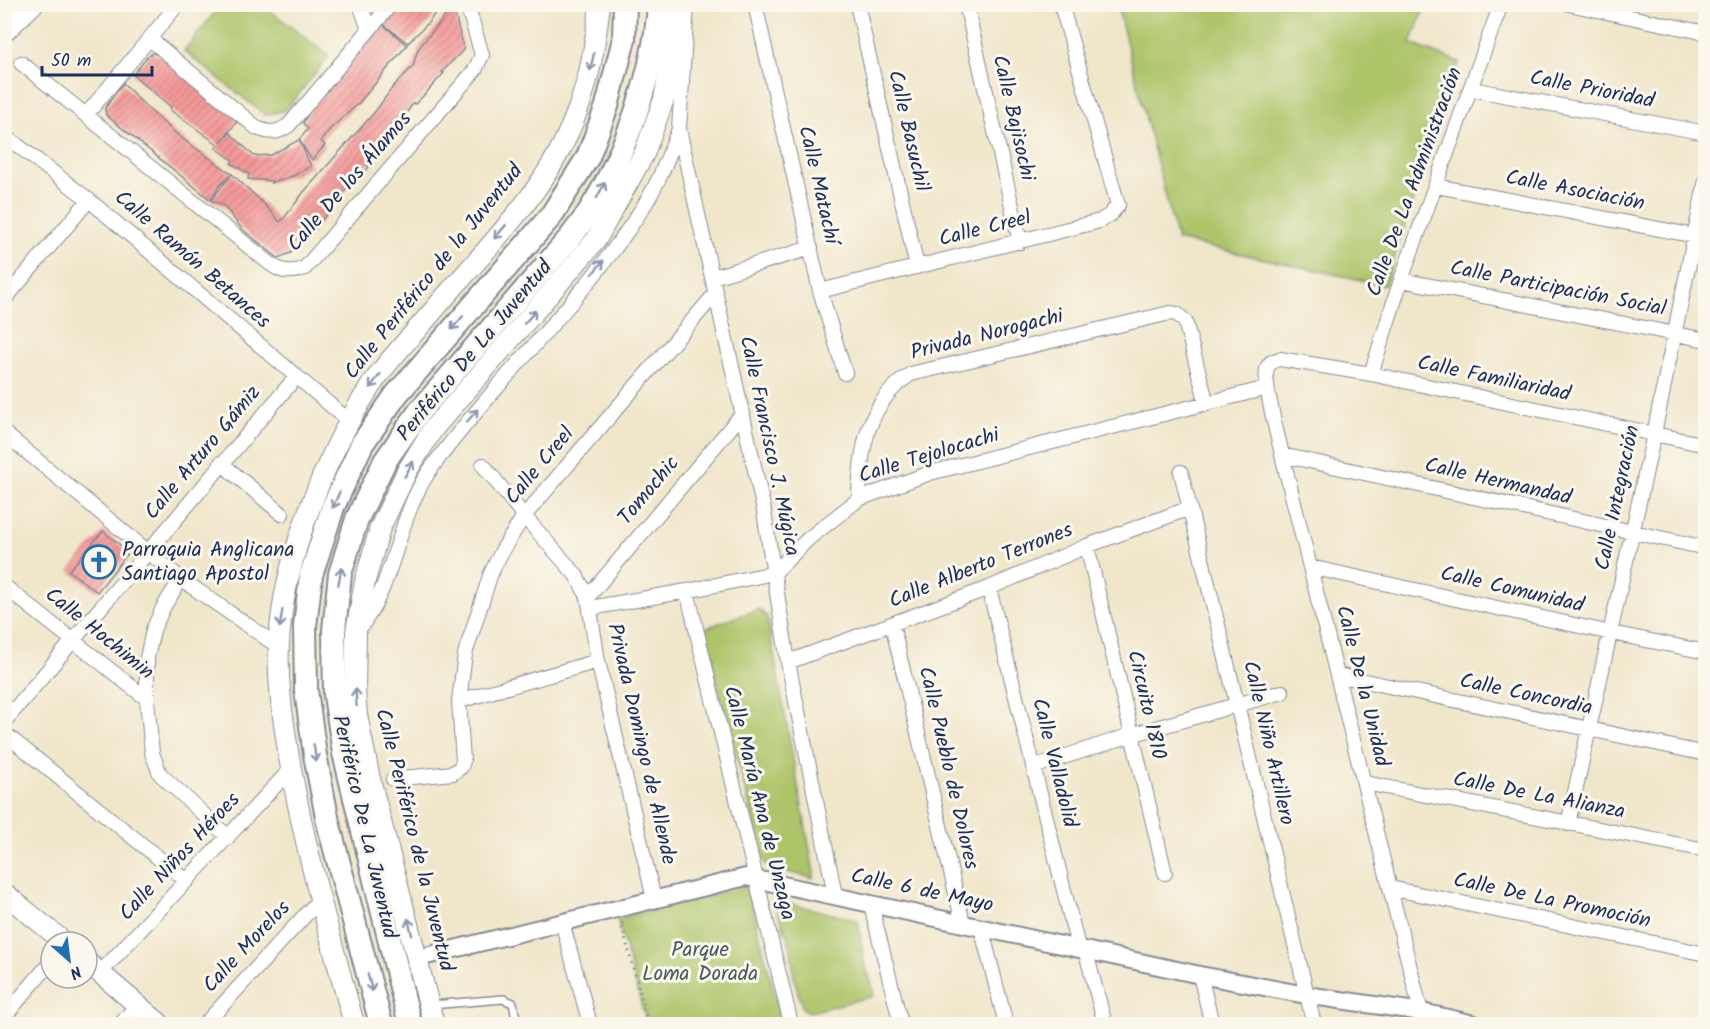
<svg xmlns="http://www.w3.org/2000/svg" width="1710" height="1029" viewBox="0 0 1710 1029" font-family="Kalam,sans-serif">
	<defs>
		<pattern id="building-hatch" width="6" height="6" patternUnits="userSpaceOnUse" patternTransform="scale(1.5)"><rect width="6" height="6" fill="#f59a99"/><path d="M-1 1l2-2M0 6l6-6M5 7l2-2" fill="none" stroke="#c67e80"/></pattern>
	</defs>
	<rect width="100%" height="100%" fill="#fbf7ec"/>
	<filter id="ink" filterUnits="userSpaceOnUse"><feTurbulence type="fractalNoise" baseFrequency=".0167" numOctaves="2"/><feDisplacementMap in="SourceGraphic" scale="12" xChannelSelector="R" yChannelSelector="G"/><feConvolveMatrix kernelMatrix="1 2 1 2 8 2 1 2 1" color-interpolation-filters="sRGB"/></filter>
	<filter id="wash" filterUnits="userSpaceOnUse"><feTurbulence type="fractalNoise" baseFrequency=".008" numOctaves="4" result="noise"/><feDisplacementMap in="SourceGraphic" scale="24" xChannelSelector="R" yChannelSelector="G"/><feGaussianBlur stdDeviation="1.35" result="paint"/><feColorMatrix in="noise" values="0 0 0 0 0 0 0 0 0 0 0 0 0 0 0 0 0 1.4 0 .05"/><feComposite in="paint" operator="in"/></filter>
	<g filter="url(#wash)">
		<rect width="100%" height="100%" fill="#f0e6ca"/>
		<path fill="#adc469" stroke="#647a64" stroke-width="1.5" d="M261,4L329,56L286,110L265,115L184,51L221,5Z
			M1117,5H1425L1411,44L1459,62L1385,285L1177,240Z
			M759,609L767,617L814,873L813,878L771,868L765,864L703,629Z
			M747,886L782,1024H647L617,919Z
			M791,904L858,920L865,966L874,991L873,996L810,1012L803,1009L794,978L791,947L778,912L780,906Z"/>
		<g id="blocks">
			<path fill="url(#building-hatch)" d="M397,4H452L464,49L442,72L444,73L425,94L415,104L413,103L405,116L407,118L398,130L393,127L384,140L386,141L367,165L369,167L347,188L308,238L294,247L291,253L278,258L242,229L224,206L211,200L232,174L264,204L280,222L285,217L303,193L374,113L393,87L413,66L418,49L447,14L439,7L429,22L408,43L383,24Z
				M382,24L407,45L359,103L330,129L321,141L325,145L312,160L299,140L311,166L295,175L271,183L272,181L248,179L249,174L231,163L233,160L216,148L219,145L170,110L171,107L133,75L149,55L153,53L167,58L239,119L221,142L230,133L254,156L271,155L299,140L308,129L303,123L312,107L310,105L324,95L364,45L374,36Z
				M123,83L145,106L180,137L232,174L219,186L211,200L106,115L105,108Z
				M103,531L129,552L97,592L69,571Z"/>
		</g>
	</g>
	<g filter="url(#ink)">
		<use href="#blocks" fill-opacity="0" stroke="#868a94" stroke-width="1.5"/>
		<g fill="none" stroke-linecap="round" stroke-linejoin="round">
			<defs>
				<path id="service" d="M431,1005L503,999L513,1003L517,1024"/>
				<path id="minor" d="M360,4L369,30
					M687,4L679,129L763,506L788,662L835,895
					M755,4L820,291L845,373
					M857,4L917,267
					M966,4L1020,242
					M1569,4L1706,33
					M150,39L257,128C270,134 278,133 289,125L391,4
					M21,63L268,262C280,272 289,274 305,268L475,70L482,55L467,4
					M1471,89L1706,133
					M86,115L178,4
					M4,135L89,200L349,421
					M1436,186L1706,238
					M713,277L811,248
					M1401,280L1706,340
					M820,291L1100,221L1110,215L1118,205L1061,4
					M4,300L89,200
					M1371,374L1401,280L1501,4
					M4,433L181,579L279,647
					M1282,455L1706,548
					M221,463L282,514
					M483,465L524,516L576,575L588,597L598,661L654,899
					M1181,472L1314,1024
					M859,499C860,450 867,402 911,374L1170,313L1177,314L1185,321L1207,404
					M1087,546L1165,873
					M1310,567L1611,633L1706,652
					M181,579L164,606L153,630L147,658V699L152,753L160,774L228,837
					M4,586L147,699
					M989,588L1078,947
					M687,591L791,1024
					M588,597L743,413
					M590,608L687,591L774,573L808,539L859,499L930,473L1267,388
					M892,624L963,923
					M358,630C395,586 396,521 428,473C448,444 471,418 494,391C544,333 605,269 645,204C660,180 669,155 679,129
					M788,662L989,588L1087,546L1190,508
					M1337,675L1706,754
					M459,701L598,661
					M4,722L296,377
					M4,733L187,881
					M1033,767L1131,735L1282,692
					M393,779L453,773L461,767L463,761L459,701L465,654L491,573L503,549L524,516L716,293
					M1365,783L1706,850
					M1568,824L1654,434L1706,180
					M1390,888L1706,954
					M871,905L901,1024
					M562,922L590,1024
					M981,927L1006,1024
					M1085,949L1105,1024
					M100,973L291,769
					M1200,975L1212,1024
					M4,1017L51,962
					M121,1024L137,1005
					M205,1024L321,898
					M1424,1024L1282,455C1279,439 1261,378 1268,366C1271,361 1275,360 1280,359L1371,374L1706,445"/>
				<path id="tertiary" d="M418,958L746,877L1200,975L1306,995L1422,1012L1474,1024"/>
				<path id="secondary" d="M4,32L33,4
					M4,893L64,942
					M87,962L160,1024
					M354,1024C330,936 304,847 289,757C283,719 277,683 279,645C282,562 325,456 370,387C388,359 417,331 438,305C480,256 538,198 565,140C587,95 594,54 600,4
					M434,1024L370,779L357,715L355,689L356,631L365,581L380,528L407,471L433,429L596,240L644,154L664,99L676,32L677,4"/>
				<path id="trunk" d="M381,1024L328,822L315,755L306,690L305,626L311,575L333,507L362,444L396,395L551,216L588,157L607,106L624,39L625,4
					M410,1024L344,753L335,695L334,630L340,574L357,519L385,461L419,412L569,239C577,229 585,219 591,209C626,153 655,70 659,4"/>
			</defs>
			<use href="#service" stroke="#868a94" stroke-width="10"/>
			<use href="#minor" stroke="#868a94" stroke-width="16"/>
			<use href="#tertiary" stroke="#868a94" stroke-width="20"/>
			<use href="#secondary" stroke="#868a94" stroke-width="22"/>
			<use href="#trunk" stroke="#868a94" stroke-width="26"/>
			<path stroke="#868a94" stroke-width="3" stroke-dasharray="1.5 4.5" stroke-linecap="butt" d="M623,923L621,924L649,1024"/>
			<use href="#service" stroke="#fff" stroke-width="7"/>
			<use href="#minor" stroke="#fff" stroke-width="14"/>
			<use href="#tertiary" stroke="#fff" stroke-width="16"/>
			<use href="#secondary" stroke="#fff" stroke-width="20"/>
			<use href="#trunk" stroke="#fff" stroke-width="22"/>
		</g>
		<defs><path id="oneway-shaft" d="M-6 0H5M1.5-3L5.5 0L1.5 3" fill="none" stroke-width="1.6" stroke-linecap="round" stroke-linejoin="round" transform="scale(1.5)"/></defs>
		<g stroke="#8d97ae">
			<use href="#oneway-shaft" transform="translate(592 62) rotate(103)"/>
			<use href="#oneway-shaft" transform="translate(601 190) rotate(-62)"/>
			<use href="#oneway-shaft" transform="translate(500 232) rotate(130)"/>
			<use href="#oneway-shaft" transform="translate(598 267) rotate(-51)"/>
			<use href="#oneway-shaft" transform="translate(530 317) rotate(-49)"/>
			<use href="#oneway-shaft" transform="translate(457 323) rotate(131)"/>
			<use href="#oneway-shaft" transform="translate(375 381) rotate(128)"/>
			<use href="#oneway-shaft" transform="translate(472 416) rotate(-49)"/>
			<use href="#oneway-shaft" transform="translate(409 469) rotate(-61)"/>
			<use href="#oneway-shaft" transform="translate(336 500) rotate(114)"/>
			<use href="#oneway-shaft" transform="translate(340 576) rotate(-79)"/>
			<use href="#oneway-shaft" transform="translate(281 619) rotate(99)"/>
			<use href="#oneway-shaft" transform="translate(356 697) rotate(-94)"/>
			<use href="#oneway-shaft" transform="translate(315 753) rotate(81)"/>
			<use href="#oneway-shaft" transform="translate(410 927) rotate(-104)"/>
			<use href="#oneway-shaft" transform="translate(370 983) rotate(75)"/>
		</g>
	</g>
	<defs>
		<symbol id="church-ring" viewBox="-11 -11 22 22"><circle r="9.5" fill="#fbf7ec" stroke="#1f6fb2" stroke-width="1.5"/><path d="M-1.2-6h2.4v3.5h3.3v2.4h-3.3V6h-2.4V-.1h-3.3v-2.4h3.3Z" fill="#1f6fb2"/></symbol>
	</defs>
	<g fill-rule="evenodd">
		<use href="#church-ring" x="80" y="543" width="38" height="38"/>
	</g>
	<g text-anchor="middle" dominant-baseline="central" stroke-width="6" stroke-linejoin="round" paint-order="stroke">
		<g font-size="21" fill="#1b2f5e" stroke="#fbf7ec">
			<text transform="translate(1592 90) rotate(11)">Calle Prioridad</text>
			<text transform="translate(1013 118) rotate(77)">Calle Bajisochi</text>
			<text transform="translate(908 131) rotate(77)">Calle Basuchil</text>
			<text transform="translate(350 182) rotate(-49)">Calle De los Álamos</text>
			<text transform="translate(1415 182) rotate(-70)">Calle De La Administración</text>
			<text transform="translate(818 185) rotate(77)">Calle Matachí</text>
			<text transform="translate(1575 191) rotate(11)">Calle Asociación</text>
			<text transform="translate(985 229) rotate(-14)">Calle Creel</text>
			<text transform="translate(192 260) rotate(41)">Calle Ramón Betances</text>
			<text transform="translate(434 272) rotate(-51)">Calle Periférico de la Juventud</text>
			<text transform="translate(1558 289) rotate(11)">Calle Participación Social</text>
			<text transform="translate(987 335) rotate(-14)">Privada Norogachi</text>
			<text transform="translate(475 351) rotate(-50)">Periférico De La Juventud</text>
			<text transform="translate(1494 379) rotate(12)">Calle Familiaridad</text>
			<text transform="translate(769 446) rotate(78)">Calle Francisco J. Múgica</text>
			<text transform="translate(203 453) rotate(-50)">Calle Arturo Gámiz</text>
			<text transform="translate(929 456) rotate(-17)">Calle Tejolocachi</text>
			<text transform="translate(540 466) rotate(-50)">Calle Creel</text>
			<text transform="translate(1498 482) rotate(13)">Calle Hermandad</text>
			<text transform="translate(649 491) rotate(-50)">Tomochic</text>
			<text transform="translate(1618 498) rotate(-78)">Calle Integración</text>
			<text transform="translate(981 566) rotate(-22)">Calle Alberto Terrones</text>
			<text transform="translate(1512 590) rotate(13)">Calle Comunidad</text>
			<text transform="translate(99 634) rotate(39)">Calle Hochimin</text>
			<text transform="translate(1362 686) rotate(76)">Calle De la Unidad</text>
			<text transform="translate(1526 695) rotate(12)">Calle Concordia</text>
			<text transform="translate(1146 705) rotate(77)">Circuito 1810</text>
			<text transform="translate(1268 743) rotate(77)">Calle Niño Artillero</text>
			<text transform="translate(641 744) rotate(77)">Privada Domingo de Allende</text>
			<text transform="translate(1054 763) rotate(76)">Calle Valladolid</text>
			<text transform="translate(948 768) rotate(77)">Calle Pueblo de Dolores</text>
			<text transform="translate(1539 796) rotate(11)">Calle De La Alianza</text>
			<text transform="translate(759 803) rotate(76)">Calle María Ana de Unzaga</text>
			<text transform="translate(364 827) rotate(77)">Periférico De La Juventud</text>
			<text transform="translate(414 840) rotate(76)">Calle Periférico de la Juventud</text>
			<text transform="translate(180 857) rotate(-47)">Calle Niños Héroes</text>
			<text transform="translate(922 891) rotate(12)">Calle 6 de Mayo</text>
			<text transform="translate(1552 901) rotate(12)">Calle De La Promoción</text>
			<text transform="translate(247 947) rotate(-47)">Calle Morelos</text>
		</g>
		<g font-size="21" fill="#1b2f5e" stroke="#fbf7ec" text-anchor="start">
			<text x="122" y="550">Parroquia Anglicana<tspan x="122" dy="24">Santiago Apostol</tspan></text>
		</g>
		<g font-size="21" fill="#475c61" stroke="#fbf7ec">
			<text x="700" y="950">Parque<tspan x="700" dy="24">Loma Dorada</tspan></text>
		</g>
	</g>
	<rect width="1710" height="1029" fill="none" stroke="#fbf7ec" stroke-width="24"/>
	<g transform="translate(69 960) rotate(152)"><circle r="28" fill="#fbf7ec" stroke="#a1a7b3" stroke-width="1.5"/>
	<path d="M0-4.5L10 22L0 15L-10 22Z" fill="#1f6fb2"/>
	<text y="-9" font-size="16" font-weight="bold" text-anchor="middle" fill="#1b2f5e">N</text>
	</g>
	<path d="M42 66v9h110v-9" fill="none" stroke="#1b2f5e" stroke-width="3"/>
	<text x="51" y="66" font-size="18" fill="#1b2f5e" stroke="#fbf7ec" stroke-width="4.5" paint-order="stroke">50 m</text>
</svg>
